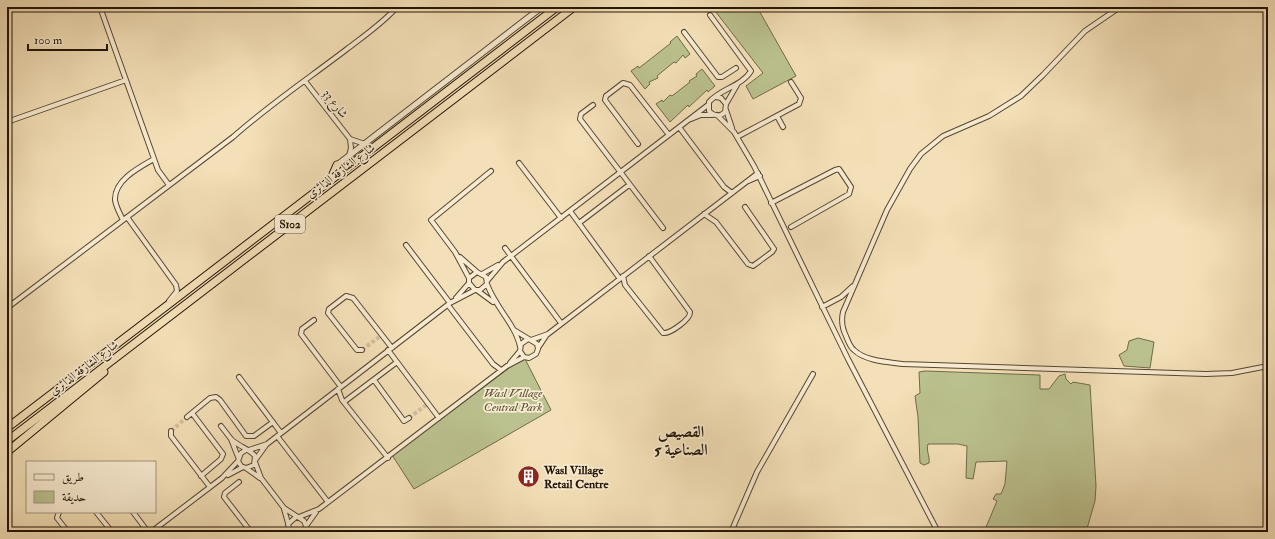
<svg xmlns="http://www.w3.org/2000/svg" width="1275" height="539" viewBox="0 0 1275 539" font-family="'IM FELL Double Pica',Amiri,serif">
	<rect width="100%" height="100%" fill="#f4e0b8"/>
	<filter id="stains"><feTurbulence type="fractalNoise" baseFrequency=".005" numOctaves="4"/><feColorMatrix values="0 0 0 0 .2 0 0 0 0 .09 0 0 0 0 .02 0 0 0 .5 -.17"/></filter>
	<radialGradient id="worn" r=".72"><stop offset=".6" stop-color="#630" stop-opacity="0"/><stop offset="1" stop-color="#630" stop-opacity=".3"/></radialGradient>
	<path fill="#bbc28f" stroke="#6e6b4a" d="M712,7H757L796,76L753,99L746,86L763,73Z
		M677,36L690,54L685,58L683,55L676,63L674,62L657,76L658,78L649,82L650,84L645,89L631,71L638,66L639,68L671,43L670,42Z
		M702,69L715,86L708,92L707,90L689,107L688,105L670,122L656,104L662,100L663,102L670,95L672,96L690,82L689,81L697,76L696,74Z
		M1138,338L1154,342L1150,368L1124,366L1119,355L1127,350L1129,341Z
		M524,357L551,410L414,489L392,455Z
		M925,371L1040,375V389H1049L1059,376L1065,374L1066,379L1071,384L1073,382L1090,385L1096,486L1095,501L1086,532H984L997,501L993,499L996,494H1001L1005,484L1007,461L976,462L973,479L966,478L967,446L958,444H928C926,451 930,456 929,463L924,465L920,463L918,417L915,396L920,393L919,372Z"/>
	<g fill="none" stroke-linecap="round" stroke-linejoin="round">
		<path stroke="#d4c19d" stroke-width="4" stroke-dasharray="4 2" stroke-linecap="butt" d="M362,350L379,337
			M409,418L426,405
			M171,431L187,417"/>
		<defs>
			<path id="minor" d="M100,7L158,170L169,185
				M1120,7L1085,31L1043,75L1021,96L989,116L943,136L921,154L910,169L887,210L843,312C841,321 842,328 846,336C848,341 850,347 854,350C865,361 888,362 903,364L1206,374L1232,373L1268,366
				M710,15L751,71C742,86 720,89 709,102V111C714,116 720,117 725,112L726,104L721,98L716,97
				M684,32L718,77H722L736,68
				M305,81L350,139L365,144
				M726,104L737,85
				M593,105L581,114L580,119L663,228
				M726,110L732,128
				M717,115L734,132L754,166L848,359L938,532
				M777,116L783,127
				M691,119L701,115H713
				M7,122L126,80
				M679,127L724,187L732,193
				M737,137L799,104L801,98L791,82
				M638,144L605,100L606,96L623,83L630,85L669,135
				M349,156L351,148L350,139
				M519,163L561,218
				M746,182L760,176
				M771,203L835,170L839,169L851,187L849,194L791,227
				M570,211L620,279
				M704,214L716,222L748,264L753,266L772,252L774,249L745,207
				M127,217L176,285L177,291L169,301
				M123,220C120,214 116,207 115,200C114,180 140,167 154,159
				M579,223L629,185
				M406,245L450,303
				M505,248L561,323
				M460,257L477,272L486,277L487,284L480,290H475L469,283V278L477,272
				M482,274L498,265
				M623,276L625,285L663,333C670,334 691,319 690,312L649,256
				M469,278L455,252L431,220L491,171
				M487,281L503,262L708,105
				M487,284C495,307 516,325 520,347
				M478,291L493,302
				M456,298L469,283
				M448,305L493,364L501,370
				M822,307L841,297L853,286
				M7,308L233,137C269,105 309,78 347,49C364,36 383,23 397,7
				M314,320L302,329L301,334L341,387
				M514,330L537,344L538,349L536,354L529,358L524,357L520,351L521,344L528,339
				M531,340L548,334L758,173
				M538,348L546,336
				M362,350H357L328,313L329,309L346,296L353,298L392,348
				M388,350L439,418
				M510,363L520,351
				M239,377L281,433
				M374,380L404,421L409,418
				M338,389L342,400L388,458
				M344,402L397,362
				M192,413L223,454L221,459L201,476
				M187,417L210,398L216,397L220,400L246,436H254L273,422
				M221,426L231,439L238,457
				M171,431V436L210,487
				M277,436L328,502
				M231,439C238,446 251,450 255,456L254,465L246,468L241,466L238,461L241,453L246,450
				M249,450L267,444L450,303L475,290
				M256,459L266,445
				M255,462L261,478L284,508L304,521L306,526L304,532
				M246,468L260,478
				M228,475L243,467
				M239,482L225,493L224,497L251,532
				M284,509L288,523
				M59,512L57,518L68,532
				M96,512L112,532
				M133,512L148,532
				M299,517L319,509L507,366L524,357
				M306,526L316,512
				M151,532L222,478L238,461
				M290,532L288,524L296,517
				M731,532L757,472L813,374"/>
			<path id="tertiary" d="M337,165L542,7"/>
			<path id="secondary" d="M540,8V7"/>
			<path id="motorway" d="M330,181L337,165
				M7,428L557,7
				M7,441L574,7
				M7,452L104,372"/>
		</defs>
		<use href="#minor" stroke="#564731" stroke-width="6"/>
		<use href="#tertiary" stroke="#564731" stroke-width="7"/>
		<use href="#secondary" stroke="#221404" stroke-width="8"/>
		<use href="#motorway" stroke="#221404" stroke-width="9"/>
		<use href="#minor" stroke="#f8ebd1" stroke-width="4"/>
		<use href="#tertiary" stroke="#f8ebd1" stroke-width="5"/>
		<use href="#secondary" stroke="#f8ebd1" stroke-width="5.5"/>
		<use href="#motorway" stroke="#f4e0b8" stroke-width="7"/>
	</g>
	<defs>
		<symbol id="building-disc" viewBox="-11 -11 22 22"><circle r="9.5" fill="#8f2418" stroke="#f8ebd1"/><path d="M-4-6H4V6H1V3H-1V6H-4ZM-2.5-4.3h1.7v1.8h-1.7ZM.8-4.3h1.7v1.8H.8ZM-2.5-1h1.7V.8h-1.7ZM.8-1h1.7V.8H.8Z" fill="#fff"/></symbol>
	</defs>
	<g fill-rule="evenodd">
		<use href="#building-disc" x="516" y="464" width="25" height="25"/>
	</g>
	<g text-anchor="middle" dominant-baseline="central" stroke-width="3.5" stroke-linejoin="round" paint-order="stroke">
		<rect fill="#f8ebd1" stroke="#625442" stroke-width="1" x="275" y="215" width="30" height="18" rx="3"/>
		<g font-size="11" font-weight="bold" fill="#221404">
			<text x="290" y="224">S102</text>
		</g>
		<g font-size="12" fill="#221404" stroke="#f8ebd1">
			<text transform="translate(335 104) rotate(52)">شارع 33</text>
			<text transform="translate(341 171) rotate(-37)">شارع الشارقة الدائري</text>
			<text transform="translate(84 368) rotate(-37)">شارع الشارقة الدائري</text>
		</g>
		<g font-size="12" font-style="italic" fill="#585135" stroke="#f8ebd1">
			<text x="513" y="393">Wasl Village<tspan x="513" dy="14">Central Park</tspan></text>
		</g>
		<g font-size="12" font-weight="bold" fill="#221404" stroke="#f8ebd1" text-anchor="start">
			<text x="544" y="470">Wasl Village<tspan x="544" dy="14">Retail Centre</tspan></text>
		</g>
		<g font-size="16" font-weight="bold" fill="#221404" stroke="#f8ebd1">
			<text x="681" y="432">القصيص<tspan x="681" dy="18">الصناعية 5</tspan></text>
		</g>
	</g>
	<rect width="1275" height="539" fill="none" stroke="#f4e0b8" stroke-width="24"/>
	<rect x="8" y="8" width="1259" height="523" fill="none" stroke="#221404" stroke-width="2"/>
	<rect x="12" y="12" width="1251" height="515" fill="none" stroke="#221404"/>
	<rect x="26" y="461" width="130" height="52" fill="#f8ebd1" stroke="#a2957f"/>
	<rect x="34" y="474" width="20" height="6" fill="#f8ebd1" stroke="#a2957f"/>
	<text x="62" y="481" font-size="12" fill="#221404">طريق</text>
	<rect x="34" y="491" width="20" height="12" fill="#bbc28f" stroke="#a2957f"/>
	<text x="62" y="501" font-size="12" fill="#221404">حديقة</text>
	<path d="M28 44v6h79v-6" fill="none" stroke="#221404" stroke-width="2"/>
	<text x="34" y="44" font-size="12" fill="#221404" stroke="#f8ebd1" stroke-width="3" paint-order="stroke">100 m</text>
	<rect width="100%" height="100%" filter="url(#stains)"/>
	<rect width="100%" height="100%" fill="url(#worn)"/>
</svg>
